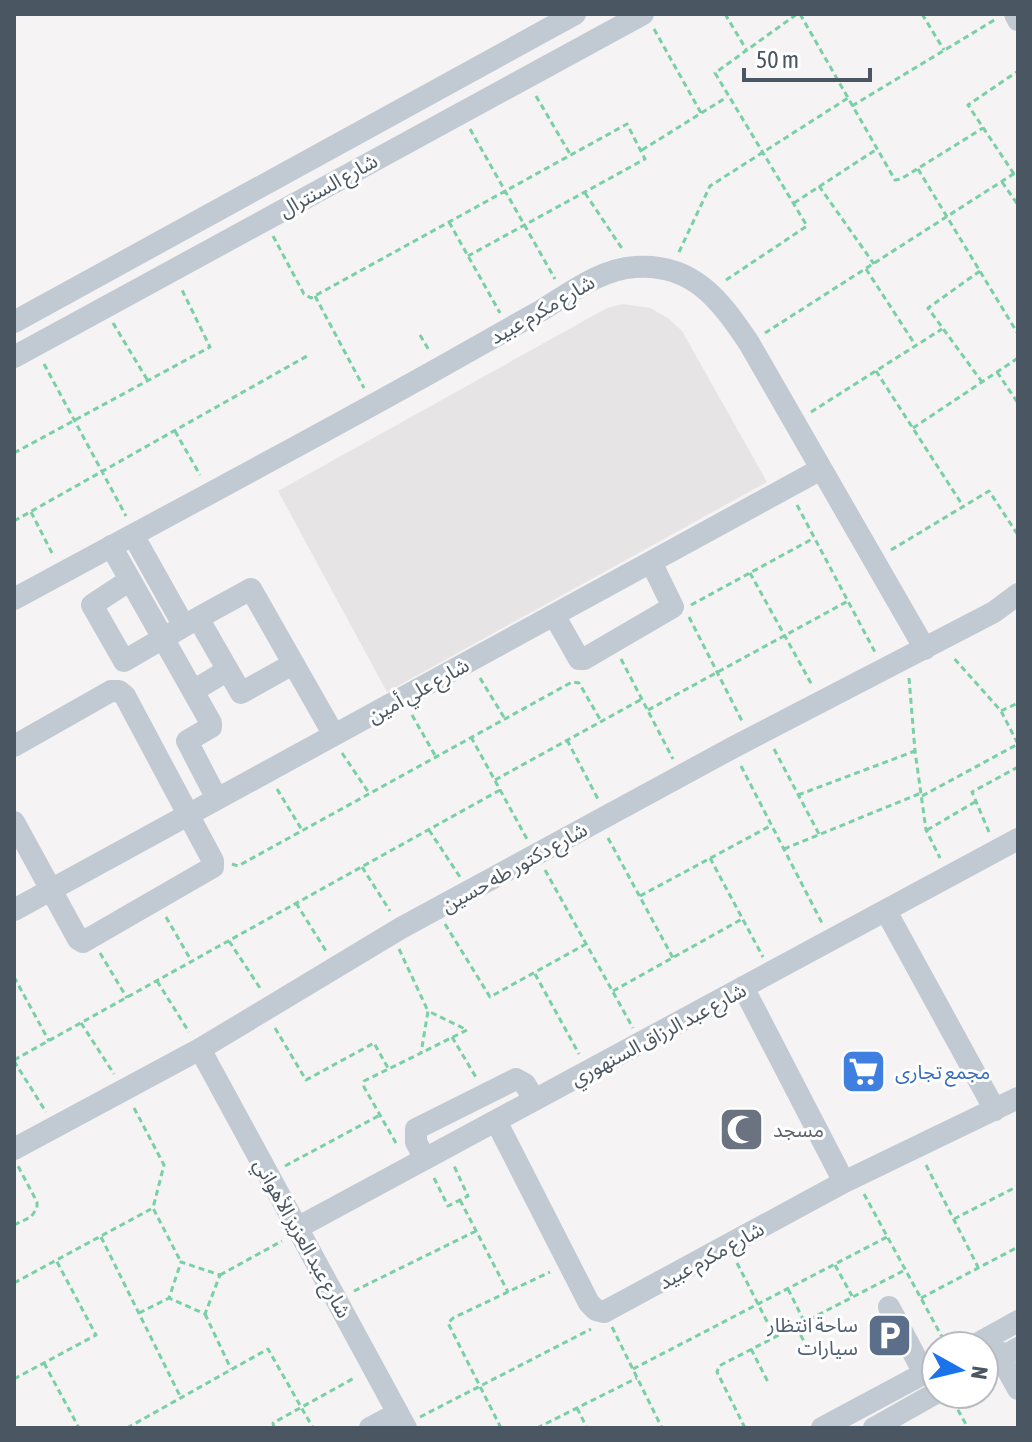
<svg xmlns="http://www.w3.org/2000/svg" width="1032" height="1442" viewBox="0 0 1032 1442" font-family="'Asap Condensed','Noto Sans Arabic',sans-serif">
	<rect width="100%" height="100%" fill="#f5f3f3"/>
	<path fill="#e6e4e5" d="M623,304L650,308L668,318L682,331L767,482L387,692L278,491L607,308Z"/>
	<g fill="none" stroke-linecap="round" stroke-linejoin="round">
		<path stroke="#7ad0a6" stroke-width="3" stroke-dasharray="6 4" stroke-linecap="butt" d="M725,14L746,49
			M800,14L895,180L901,179L983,128
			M922,14L944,50
			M654,29L701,113
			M536,96L570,154
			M852,106L996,19
			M470,129L555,279
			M642,150L727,97
			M918,169L1018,334
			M1014,174L968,105L1018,71
			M1002,182L1018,205
			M819,186L874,264
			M585,193L623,250
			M794,203L877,149
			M449,222L500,313
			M273,236L304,294L311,298L627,124L645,159L468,256
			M679,252L710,186L848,98
			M866,269L916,346
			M980,271L928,308L982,382
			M726,280L807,226L715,73L797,14
			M315,296L364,388
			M113,323L148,381
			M765,333L1018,171
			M420,335L430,352
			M44,364L126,516
			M876,371L963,506
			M997,372L1018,403
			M811,412L942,329
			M913,428L1018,358
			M175,431L200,475
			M14,453L210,347L181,288
			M797,505L876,654
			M31,512L53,555
			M14,521L307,356
			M891,550L989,491L1018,535
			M750,573L812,685
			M691,605L814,538
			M689,617L742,721
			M621,659L673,759
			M480,678L505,719
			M909,678L915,751L926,830L940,858
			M648,710L848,601
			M1001,711L1018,703
			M412,715L436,757
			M471,737L527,839
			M567,740L599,801
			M774,749L819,834
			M342,753L369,793
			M741,766L822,923
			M495,780L642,699
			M277,789L302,830
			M798,795L915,751
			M922,796L1018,744L1001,711L952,656
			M429,830L460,877
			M927,830L975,802
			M989,832L972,792L1018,767
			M608,838L673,958
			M784,849L921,793
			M710,858L763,957
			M232,864L238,866L572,682L579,683L601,721
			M362,867L390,911
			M545,870L633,1028
			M640,896L772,825
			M296,903L326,951
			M166,917L192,962
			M445,924L490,997L586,944
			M229,941L262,991
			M399,949L428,1011
			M100,953L127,998
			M535,974L579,1054
			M14,977L49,1041
			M157,981L189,1032
			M613,991L742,919
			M81,1023L114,1074
			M275,1028L306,1080L374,1043L388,1068
			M452,1037L477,1079
			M14,1060L500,790
			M14,1061L46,1112
			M134,1108L164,1165L153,1208L181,1262
			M396,1143L364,1087V1081L421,1053L428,1011L467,1030L421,1053
			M926,1165L978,1267
			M285,1166L380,1115
			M434,1178L448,1206L468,1196L454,1166
			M864,1194L947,1346
			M460,1200L508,1292
			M954,1219L1018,1186
			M14,1225L31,1217L37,1208V1202L18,1166
			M101,1237L181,1398
			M737,1263L775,1337
			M835,1265L852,1296
			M220,1275L282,1241
			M14,1283L151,1209
			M788,1289L804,1321
			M354,1291L476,1231
			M921,1298L1018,1247
			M139,1313L169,1298L181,1262L220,1275L205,1314L169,1298
			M205,1314L231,1369
			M796,1326L811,1355
			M612,1327L662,1428
			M751,1349L769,1384
			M44,1363L79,1428
			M633,1369L887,1237
			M14,1379L96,1335L56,1260
			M953,1401L968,1428
			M577,1408L587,1428
			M420,1417L591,1329
			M127,1428L268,1349L313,1428
			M274,1428L273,1423L356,1377
			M501,1428L448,1323L453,1318L550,1272
			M537,1428L637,1378
			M745,1428L717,1372L719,1366L905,1270"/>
		<path stroke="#c1cad2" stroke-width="22" d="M1015,14L1018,20
			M14,322L575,14
			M14,357L643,14
			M133,535L184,626
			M111,546L211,723V727L187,741L217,799
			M130,580L92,605L124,661L198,618
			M14,599C156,522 300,446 441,367C475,348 508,329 542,310C570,293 601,269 635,267C693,263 720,300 749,343L925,649
			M554,615L579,659H584L673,607L651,562
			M293,664L241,693L198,618L251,589L334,735
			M193,691L228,670
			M14,746L111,691H119L125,696L213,861V867L83,942L78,939L14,822
			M14,910L821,469
			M886,911L995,1110
			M743,987L844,1182
			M200,1049L406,1428
			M496,1121L589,1303L596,1310L604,1312L844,1182L1018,1098
			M14,1149L200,1049L401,928L732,748L994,612L1018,594
			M425,1159L416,1142V1129L516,1079L525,1084L534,1100
			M297,1228L1018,839
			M889,1307L924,1373
			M989,1337L1018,1389
			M973,1346L1018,1321
			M984,1367L1018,1348
			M370,1428L398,1413
			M822,1428L936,1367
			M874,1428L936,1393"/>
	</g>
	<defs>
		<symbol id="supermarket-square" viewBox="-11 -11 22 22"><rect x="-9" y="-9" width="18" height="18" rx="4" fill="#3f7fe0" stroke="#fff"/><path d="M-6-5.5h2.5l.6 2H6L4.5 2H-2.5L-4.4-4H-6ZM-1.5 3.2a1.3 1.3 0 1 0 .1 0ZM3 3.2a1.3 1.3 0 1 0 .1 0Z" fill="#fff"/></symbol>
		<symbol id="mosque-square" viewBox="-11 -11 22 22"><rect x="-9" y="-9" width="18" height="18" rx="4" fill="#6b7280" stroke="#fff"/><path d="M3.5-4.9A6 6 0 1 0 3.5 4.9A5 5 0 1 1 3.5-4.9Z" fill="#fff"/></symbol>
		<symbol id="parking-square" viewBox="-11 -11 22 22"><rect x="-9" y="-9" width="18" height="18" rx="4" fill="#5c6f8a" stroke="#fff"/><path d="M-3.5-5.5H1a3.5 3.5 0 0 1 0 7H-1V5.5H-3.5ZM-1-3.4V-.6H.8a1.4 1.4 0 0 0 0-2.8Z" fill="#fff"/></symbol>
	</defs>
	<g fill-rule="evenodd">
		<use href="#supermarket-square" x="838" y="1046" width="51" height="51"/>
		<use href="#mosque-square" x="716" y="1104" width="51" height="51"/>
		<use href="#parking-square" x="864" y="1310" width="51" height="51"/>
	</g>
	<g text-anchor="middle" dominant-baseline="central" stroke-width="6" stroke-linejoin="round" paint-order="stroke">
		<g font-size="20" fill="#4a5661" stroke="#fff">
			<text transform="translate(328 185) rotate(-29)">شارع السنترال</text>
			<text transform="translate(542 309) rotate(-30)">شارع مكرم عبيد</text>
			<text transform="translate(418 690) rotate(-29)">شارع علي أمين</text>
			<text transform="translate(514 867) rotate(-29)">شارع دكتور طه حسين</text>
			<text transform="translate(658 1034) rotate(-28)">شارع عبد الرزاق السنهوري</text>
			<text transform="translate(303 1238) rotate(61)">شارع عبد العزيز الأهواني</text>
			<text transform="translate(711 1255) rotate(-29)">شارع مكرم عبيد</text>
		</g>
		<g font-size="20" fill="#366cbe" stroke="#fff" text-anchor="start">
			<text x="895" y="1071">مجمع تجارى</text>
		</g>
		<g font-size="20" fill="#5b616d" stroke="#fff" text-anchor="start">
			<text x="773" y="1129">مسجد</text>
		</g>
		<g font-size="20" fill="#4e5e75" stroke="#fff" text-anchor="end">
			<text x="858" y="1324">ساحة انتظار<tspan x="858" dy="23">سيارات</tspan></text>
		</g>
	</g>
	<rect width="1032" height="1442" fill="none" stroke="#4a5661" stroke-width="32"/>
	<g transform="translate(960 1370) rotate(98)"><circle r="38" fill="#ffffff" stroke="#b7bbc0" stroke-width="2"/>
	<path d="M0-6L14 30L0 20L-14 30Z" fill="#1a73e8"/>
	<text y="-12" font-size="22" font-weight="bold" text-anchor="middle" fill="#4a5661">N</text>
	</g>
	<path d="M744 68v12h126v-12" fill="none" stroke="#4a5661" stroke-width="4"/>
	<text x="756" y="68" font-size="24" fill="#4a5661" stroke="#ffffff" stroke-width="6" paint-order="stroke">50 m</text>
</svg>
